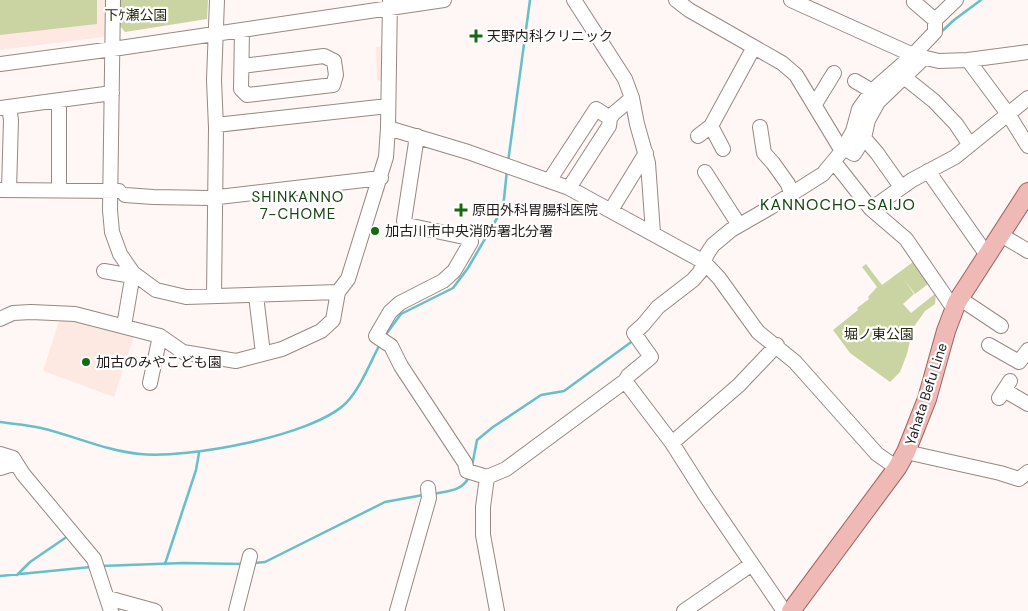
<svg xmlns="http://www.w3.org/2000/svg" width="1028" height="611" viewBox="0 0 1028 611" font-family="'DM Sans','Noto Sans JP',sans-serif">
	<rect width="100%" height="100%" fill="#fef7f5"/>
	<path fill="#fde9e2" d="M0,0H107V33L103,37L0,50Z
		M381,46V81L377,80L376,47Z
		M61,315L135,333L114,397L43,371Z"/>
	<path fill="#c9d4a2" d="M0,0H97V24L0,35Z
		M120,0H208L207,19L125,32L120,26Z
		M917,259L932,281L915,294L903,278L914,294L903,304L911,313L936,293L935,304L925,311L913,328L907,354L900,372L890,382L850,353L833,330L858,310L857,308L869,299L868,297L877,287L862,267L866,264L882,285Z"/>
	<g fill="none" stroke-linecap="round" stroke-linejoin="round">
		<path stroke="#66bfc9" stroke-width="2.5" d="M940,33L954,20L981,0
			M508,162L530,0
			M384,337L401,314L453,288L468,268L503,208L507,170
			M0,422C14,424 28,425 41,428C75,436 106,451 140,454C186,459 313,436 346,403C361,387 370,363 380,344
			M472,466L477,440L493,427L541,395L564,391L634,340
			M434,494C447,491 464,491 469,476
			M254,563L265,562L385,502L423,495
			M165,564L196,470L199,453
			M101,566L183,563L243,564
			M17,575L30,562L68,536
			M0,576L91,567"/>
		<defs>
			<path id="minor" d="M113,0L110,210L112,232L120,254L133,273L156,290L186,297L338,292
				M574,0L625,79L632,98L637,124L648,163L653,233
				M676,0L689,10L782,63L796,75L842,151
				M791,0L913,55L939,61L968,60L1028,52
				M935,20L956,0
				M968,60L1008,114L1028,146
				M0,64L113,49L444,0
				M242,66L324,56L334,61L336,75L333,85L247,95L241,89L242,30
				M904,77L934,101L956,124L970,145
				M855,81L872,91
				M59,101V190
				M815,104L834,73
				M9,107L11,120L9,190
				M0,108L112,93
				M216,125L388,106
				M760,127L764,153L773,163L788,184L791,193
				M388,128L468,152L569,188L704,262L719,278L758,332L795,362L877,454L897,468
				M417,136L404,221L407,225L469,238L471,242L454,271L443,281L400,303L390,312L376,336L391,346L401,366L465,463L467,471L487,477L506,469L625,381L628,376L651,357L634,333L643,325L658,307L693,280L700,272L707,254L713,245L731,230L771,207L823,174L842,151L853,131L859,109L872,91L913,55L935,32V20L914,2L915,0
				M698,136L711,126
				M864,138L877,153L901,187
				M844,148L854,154L864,138L868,120L878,102L924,58
				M723,149L711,126L754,47
				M834,162L871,209L906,239L954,309
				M928,171L987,255
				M705,172L739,225
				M549,181L596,109L610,118
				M569,188L609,126L610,118L613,114L632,98
				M0,190L119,191
				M125,195L153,197L210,198L381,178
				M871,209L912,180L955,157L1028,98
				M611,210L646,153
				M1001,235L1028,251
				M104,271L132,276
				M214,296L216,128L214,80L217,0
				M256,296L263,353
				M959,298L1001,326
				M0,319L13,313L31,312L75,314L160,336L183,352L236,361L282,349L321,331L333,320L338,292L348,279L386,157L388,128L390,0
				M124,326L133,273
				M777,345L739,385L672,443L705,495L784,611
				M989,345L1019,362L1028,350
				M625,381L672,443
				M150,383L160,336
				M1004,390L1028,404
				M999,398L1010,381
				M906,452L1000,473L1019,479L1028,472
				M0,454L13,458L23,474L94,559L111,611
				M0,468L16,463
				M487,477L483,507V535L497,611
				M108,598L155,611
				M236,611L250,556
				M397,611L429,498L428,488
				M684,611L752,564"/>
			<path id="major" d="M791,611L897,468L906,452L927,399L946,331L957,302L1028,192"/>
		</defs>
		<use href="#minor" stroke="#978883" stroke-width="16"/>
		<use href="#major" stroke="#a1645e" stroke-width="20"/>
		<use href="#minor" stroke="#fff" stroke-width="14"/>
		<use href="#major" stroke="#efb9b5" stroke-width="18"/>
	</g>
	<g fill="#166a0f" stroke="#fff" stroke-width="2">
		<path d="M473.5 28.5h5v5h5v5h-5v5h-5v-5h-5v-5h5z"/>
		<path d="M458.5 202.5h5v5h5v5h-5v5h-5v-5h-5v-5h5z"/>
		<circle cx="375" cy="231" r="5"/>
		<circle cx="86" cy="362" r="5"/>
	</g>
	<g text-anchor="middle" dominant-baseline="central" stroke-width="4.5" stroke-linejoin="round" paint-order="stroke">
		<g font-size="14" fill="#272c10" stroke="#fff">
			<text x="136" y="15">下ｹ瀬公園</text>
			<text x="879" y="334">堀ノ東公園</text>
		</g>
		<g font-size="14" fill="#221c1a" stroke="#fff" text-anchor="start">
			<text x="487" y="36">天野内科クリニック</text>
			<text x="472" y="210">原田外科胃腸科医院</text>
			<text x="385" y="231">加古川市中央消防署北分署</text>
			<text x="96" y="362">加古のみやこども園</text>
		</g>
		<g font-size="14" fill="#221c1a" stroke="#fff">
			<text transform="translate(926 394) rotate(-72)">Yahata Befu Line</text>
		</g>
		<g font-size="15" letter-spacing="1" fill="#154811" stroke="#fff">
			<text x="298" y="197">SHINKANNO<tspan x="298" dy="17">7-CHOME</tspan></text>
		</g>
		<g font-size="16" letter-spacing="1" fill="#154811" stroke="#fff">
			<text x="838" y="204">KANNOCHO-SAIJO</text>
		</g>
	</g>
</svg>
